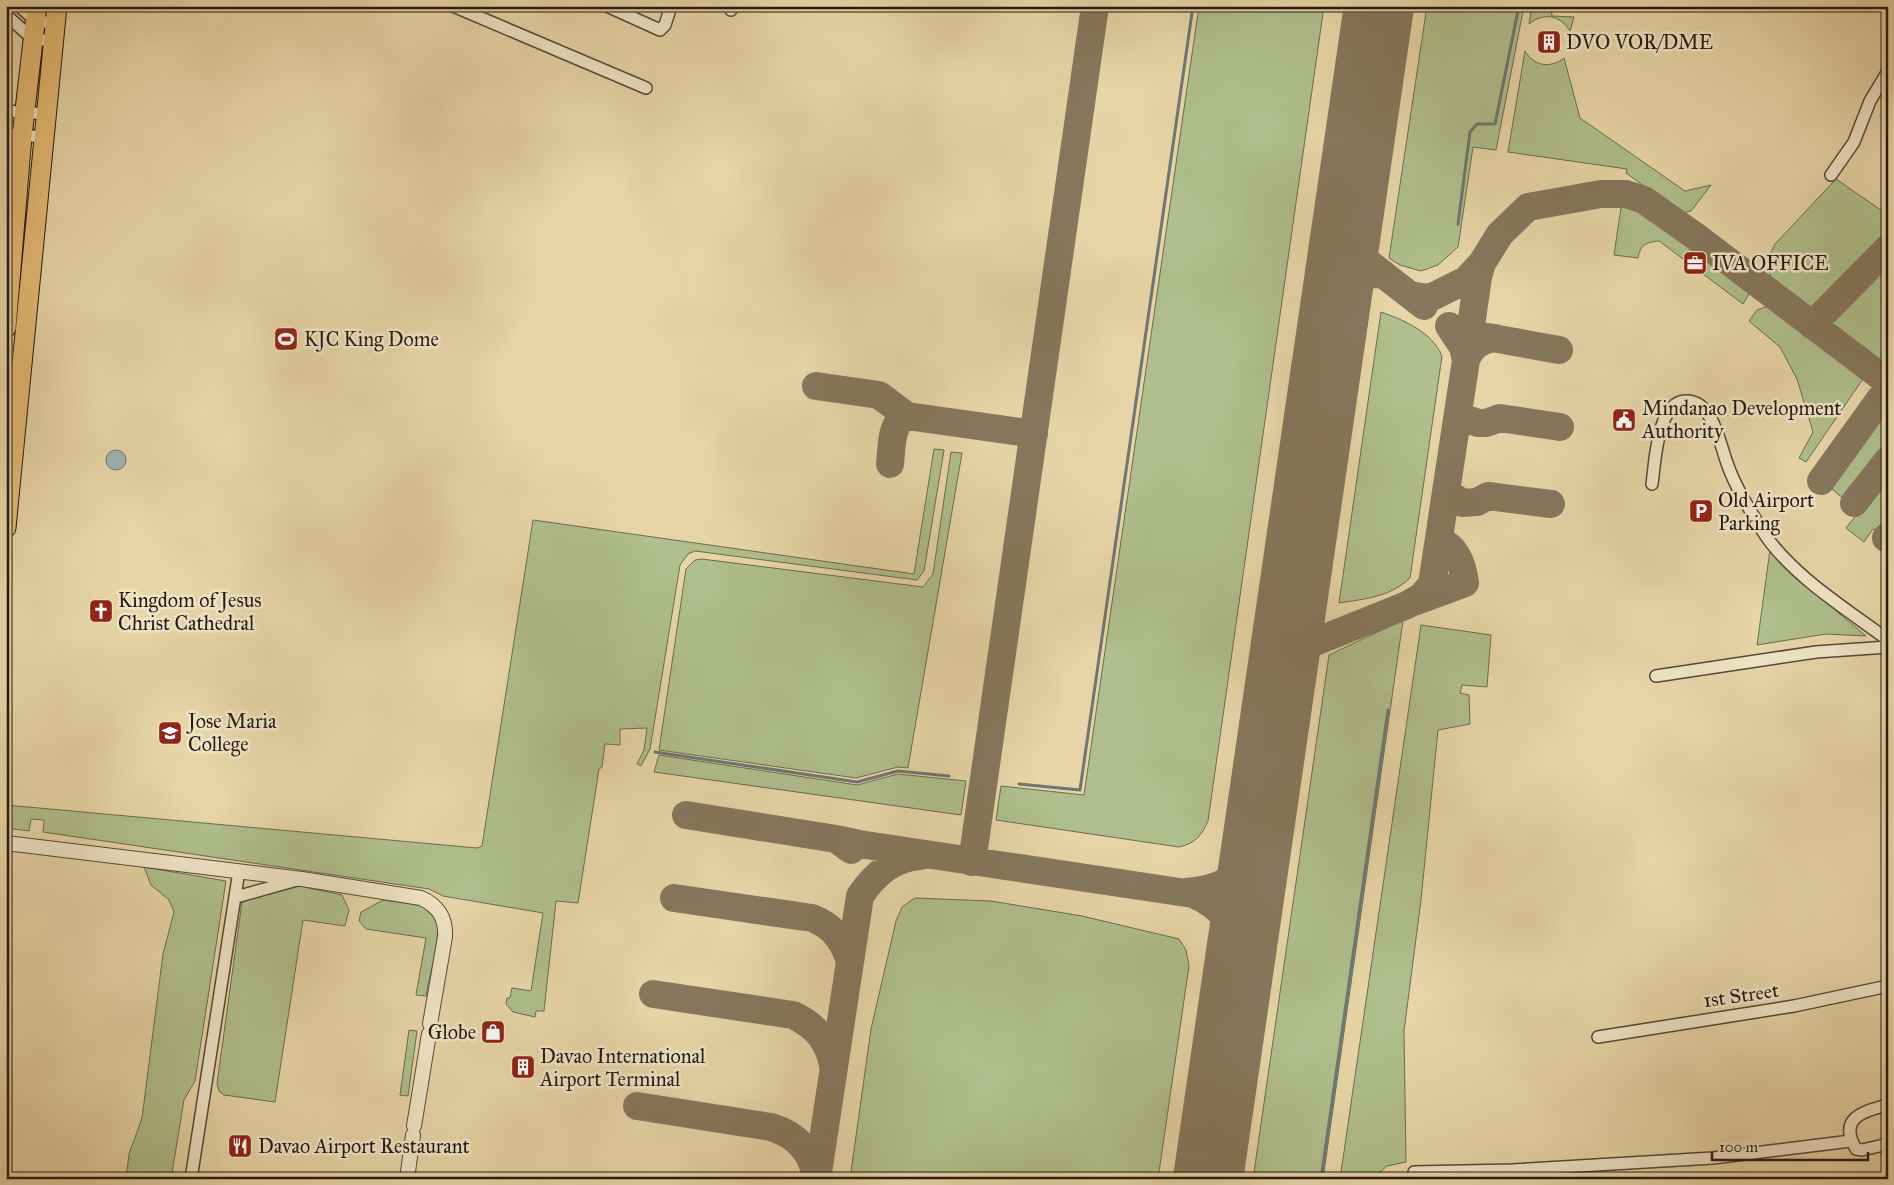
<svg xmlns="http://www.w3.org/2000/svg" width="1894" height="1185" viewBox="0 0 1894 1185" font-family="'IM FELL Great Primer',serif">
	<rect width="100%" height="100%" fill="#e7d5a7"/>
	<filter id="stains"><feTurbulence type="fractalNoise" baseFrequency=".004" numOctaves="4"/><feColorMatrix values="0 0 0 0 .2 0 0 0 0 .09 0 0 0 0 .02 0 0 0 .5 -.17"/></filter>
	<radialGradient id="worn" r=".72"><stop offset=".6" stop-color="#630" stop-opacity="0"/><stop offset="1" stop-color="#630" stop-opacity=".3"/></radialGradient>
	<path fill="#afbe8c" stroke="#6a6c50" d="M1199,6H1324L1208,821C1201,836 1196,843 1179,847L996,820L1001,786L1084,795Z
		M1427,6H1524L1496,150L1473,147L1458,247L1438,265L1421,271L1400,265L1389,258Z
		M1532,6H1551L1552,16L1574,17L1570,31C1560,15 1544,12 1529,24Z
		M1525,51C1534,66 1550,69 1564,58L1580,118L1685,191L1711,185L1691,211L1682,213L1626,173L1627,169L1508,152Z
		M1836,179L1888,215V241L1819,309L1809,310L1773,282L1768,269V259L1775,244Z
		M1627,207L1650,214L1746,286L1749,294L1743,304L1659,241C1646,242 1640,245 1638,258L1614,255L1621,208Z
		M1888,253V368L1824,320Z
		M1771,305L1865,376L1806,462L1799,458L1813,432L1797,379L1780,347L1749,321L1757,310Z
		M1381,312C1404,320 1432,332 1442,356L1410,578C1390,597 1365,599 1339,603Z
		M1888,402V455L1850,504L1827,485Z
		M934,449L944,450L924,571L917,580L695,551L688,554L680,565L650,749L641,766L637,764L644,750L647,728L620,729V745L605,744L602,767L599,769L578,903L556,901L544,1011H536L535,1017L513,1012L506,1004L507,998H510L512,988L531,991L543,913L443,896L429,889L43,832L44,820L31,819L29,831L6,828V805L477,848L482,846L533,520L914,574Z
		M951,452L962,453L908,768L898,767L856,778L659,750L686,569L695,560L702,559L923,587L933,574Z
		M1888,466V531L1884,536L1873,529L1864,542L1846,528L1861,509L1858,506Z
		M1770,550L1796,577L1866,636L1826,634L1757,645Z
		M1403,620L1323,1179H1253L1329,655Z
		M1421,625L1491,635L1487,687L1462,685L1460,693L1469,695L1470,724L1438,730L1421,900L1404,1031L1406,1162L1387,1166L1372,1179H1340Z
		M659,755L857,785L898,774L966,781L961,815L654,772Z
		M144,867L226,881L195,1081L184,1100L171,1179H126L129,1154L142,1118L163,954L174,912L169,900L151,885Z
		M295,885L342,895L349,910L345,926L303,920L275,1102L224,1095L219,1091L217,1084L242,902Z
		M915,898L991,901L1082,916L1179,939L1186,950L1189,966L1158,1179H850L871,1029L896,921L902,907Z
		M383,900L421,905L438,921C439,946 430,972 426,996L416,995L426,938L366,929L359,921L361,912Z
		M409,1030L417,1031L408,1096L400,1095Z"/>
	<path fill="#9db5b4" stroke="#6d7774" d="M106 460a10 10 0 1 1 20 0a10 10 0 1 1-20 0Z"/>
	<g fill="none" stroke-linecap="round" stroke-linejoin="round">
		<path stroke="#6d7774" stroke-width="3" d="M1458,224L1470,132L1477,124H1495L1519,6
			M655,752L857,782L898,771L949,776
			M1019,784L1080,790L1193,6
			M1321,1179L1388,710"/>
		<path stroke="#86775d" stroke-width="28" d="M1344,244L1424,306
			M1482,263L1478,277L1466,360C1471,347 1481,339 1495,338
			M1338,290C1349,273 1363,274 1383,274
			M1410,295L1427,298L1434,296L1466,280L1482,263L1500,234L1528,207L1601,194H1626L1644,200L1695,236L1888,382
			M1812,325L1888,248
			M1476,335L1559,350
			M816,386L879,395L907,416L1034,434
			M1459,412L1464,418L1478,423H1486L1500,418L1560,427
			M890,464C892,448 890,422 907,416
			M1821,481L1888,388
			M1447,492L1462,503L1477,502L1488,496L1551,504
			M1854,503L1888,460
			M1886,538L1888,536
			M1416,601L1465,583C1463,566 1458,548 1440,541
			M1285,654L1407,605L1421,597L1432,584L1466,360L1463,347L1449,326
			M686,815L836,839L851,850
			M836,839L859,844L1193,894C1227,908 1234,928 1240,962
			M972,862L1095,6
			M1186,892C1222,889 1237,880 1256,849
			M674,898L812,918C833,926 843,940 850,961
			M653,994L793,1015C816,1026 829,1041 833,1066
			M637,1106L771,1127C797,1135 813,1152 816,1179
			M817,1179L860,896C875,874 893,858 920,856"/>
		<path stroke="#86775d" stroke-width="70" d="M1208,1179L1379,6"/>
		<defs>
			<path id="minor" d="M19,6L36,21L55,23
				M453,6L646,88
				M607,6L660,30L665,25L671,6
				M731,10V6
				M6,15L33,39L54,41
				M6,111L47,114
				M6,134L44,137
				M1831,175L1854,142L1870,101L1888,71
				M1652,484C1655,463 1657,403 1685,401C1713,399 1720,445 1727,463C1731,475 1737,487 1743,498C1752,513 1760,529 1771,543C1802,582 1848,610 1888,640
				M1656,676L1816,652L1888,647
				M236,897L297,880
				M1598,1037L1794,1006L1888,986
				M1888,1105C1862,1111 1838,1119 1856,1149L1862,1150L1888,1144
				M1414,1172L1512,1170L1713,1158L1851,1141
				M191,1179L239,871"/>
			<path id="tertiary" d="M6,843L302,879L421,898C439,906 446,919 445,937L430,1024
				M414,1126L429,1034
				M407,1179L413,1135"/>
			<path id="trunk" d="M6,328L22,136L37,6
				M6,528L57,6"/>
		</defs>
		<use href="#minor" stroke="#564838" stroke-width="14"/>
		<use href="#tertiary" stroke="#564838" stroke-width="16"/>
		<use href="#trunk" stroke="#261913" stroke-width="21"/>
		<use href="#minor" stroke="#efe4c6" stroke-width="11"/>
		<use href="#tertiary" stroke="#efe4c6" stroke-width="14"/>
		<use href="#trunk" stroke="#e4ba74" stroke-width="19"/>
	</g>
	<defs>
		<symbol id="building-square" viewBox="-11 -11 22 22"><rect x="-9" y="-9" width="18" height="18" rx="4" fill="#8f2418" stroke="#efe4c6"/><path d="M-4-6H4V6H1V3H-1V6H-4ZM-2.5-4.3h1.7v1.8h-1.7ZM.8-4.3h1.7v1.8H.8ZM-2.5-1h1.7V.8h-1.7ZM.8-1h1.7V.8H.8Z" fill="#fff"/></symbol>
		<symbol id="office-square" viewBox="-11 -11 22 22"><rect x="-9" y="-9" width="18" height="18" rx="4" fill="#8f2418" stroke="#efe4c6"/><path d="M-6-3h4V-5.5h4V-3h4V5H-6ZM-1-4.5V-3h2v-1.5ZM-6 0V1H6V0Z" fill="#fff"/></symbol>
		<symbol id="stadium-square" viewBox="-11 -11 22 22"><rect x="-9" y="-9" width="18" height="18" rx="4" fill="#8f2418" stroke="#efe4c6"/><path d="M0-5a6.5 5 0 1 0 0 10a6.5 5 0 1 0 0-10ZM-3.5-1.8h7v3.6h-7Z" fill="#fff"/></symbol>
		<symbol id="civic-square" viewBox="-11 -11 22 22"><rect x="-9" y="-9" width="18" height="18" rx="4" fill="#8f2418" stroke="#efe4c6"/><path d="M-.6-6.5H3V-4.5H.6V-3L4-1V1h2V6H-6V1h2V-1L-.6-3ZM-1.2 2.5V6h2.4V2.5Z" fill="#fff"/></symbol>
		<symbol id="parking-square" viewBox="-11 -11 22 22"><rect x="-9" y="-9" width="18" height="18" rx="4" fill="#8f2418" stroke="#efe4c6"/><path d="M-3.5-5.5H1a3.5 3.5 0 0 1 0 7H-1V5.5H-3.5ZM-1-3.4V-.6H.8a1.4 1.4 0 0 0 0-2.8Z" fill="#fff"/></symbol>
		<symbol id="church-square" viewBox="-11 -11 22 22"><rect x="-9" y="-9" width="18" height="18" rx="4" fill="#8f2418" stroke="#efe4c6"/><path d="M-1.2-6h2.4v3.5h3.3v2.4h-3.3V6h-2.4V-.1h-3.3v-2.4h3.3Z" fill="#fff"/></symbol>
		<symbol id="university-square" viewBox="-11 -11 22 22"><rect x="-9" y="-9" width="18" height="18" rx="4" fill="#8f2418" stroke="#efe4c6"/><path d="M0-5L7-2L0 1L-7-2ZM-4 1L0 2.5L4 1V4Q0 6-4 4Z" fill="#fff"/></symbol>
		<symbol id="shop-square" viewBox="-11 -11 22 22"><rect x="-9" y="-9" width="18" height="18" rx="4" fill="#8f2418" stroke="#efe4c6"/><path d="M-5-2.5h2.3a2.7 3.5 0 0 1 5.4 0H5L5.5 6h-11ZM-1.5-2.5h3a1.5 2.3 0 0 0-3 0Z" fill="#fff"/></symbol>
		<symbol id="restaurant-square" viewBox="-11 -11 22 22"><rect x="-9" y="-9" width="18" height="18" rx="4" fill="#8f2418" stroke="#efe4c6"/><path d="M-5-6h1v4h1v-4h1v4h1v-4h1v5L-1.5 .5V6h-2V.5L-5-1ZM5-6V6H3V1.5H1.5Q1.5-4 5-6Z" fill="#fff"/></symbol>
	</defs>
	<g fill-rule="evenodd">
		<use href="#building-square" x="1535" y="28" width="28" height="28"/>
		<use href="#office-square" x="1681" y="249" width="28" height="28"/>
		<use href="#stadium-square" x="272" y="325" width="28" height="28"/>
		<use href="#civic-square" x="1610" y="406" width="28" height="28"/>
		<use href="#parking-square" x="1687" y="497" width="28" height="28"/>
		<use href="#church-square" x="87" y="597" width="28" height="28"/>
		<use href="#university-square" x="156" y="719" width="28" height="28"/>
		<use href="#shop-square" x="479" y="1018" width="28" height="28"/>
		<use href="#building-square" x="509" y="1053" width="28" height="28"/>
		<use href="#restaurant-square" x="226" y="1132" width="28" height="28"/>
	</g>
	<g text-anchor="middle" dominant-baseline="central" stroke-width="5" stroke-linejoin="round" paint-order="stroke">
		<g font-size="20" fill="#261913" stroke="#efe4c6" text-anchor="start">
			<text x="1566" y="42">DVO VOR/DME</text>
			<text x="1712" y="263">IVA OFFICE</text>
			<text x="304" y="339">KJC King Dome</text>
			<text x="1642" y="408">Mindanao Development<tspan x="1642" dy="23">Authority</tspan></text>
			<text x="1718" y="500">Old Airport<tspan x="1718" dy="23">Parking</tspan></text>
			<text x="118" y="600">Kingdom of Jesus<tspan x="118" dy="23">Christ Cathedral</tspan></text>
			<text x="188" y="721">Jose Maria<tspan x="188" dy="23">College</tspan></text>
			<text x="476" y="1032" text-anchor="end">Globe</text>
			<text x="540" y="1056">Davao International<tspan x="540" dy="23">Airport Terminal</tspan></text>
			<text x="258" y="1146">Davao Airport Restaurant</text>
		</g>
		<g font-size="20" fill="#261913" stroke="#efe4c6">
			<text transform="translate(1741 995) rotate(-8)">1st Street</text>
		</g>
	</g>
	<rect width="1894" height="1185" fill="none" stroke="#e7d5a7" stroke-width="25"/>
	<rect x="8" y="8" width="1879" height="1170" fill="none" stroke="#261913" stroke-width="2.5"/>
	<rect x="12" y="12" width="1869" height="1160" fill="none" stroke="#261913"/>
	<path d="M1712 1152v8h156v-8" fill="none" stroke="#261913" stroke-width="2.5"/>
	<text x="1719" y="1152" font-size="15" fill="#261913" stroke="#efe4c6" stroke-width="4" paint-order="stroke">100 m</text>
	<rect width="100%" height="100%" filter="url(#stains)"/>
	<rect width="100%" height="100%" fill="url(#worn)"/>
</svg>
